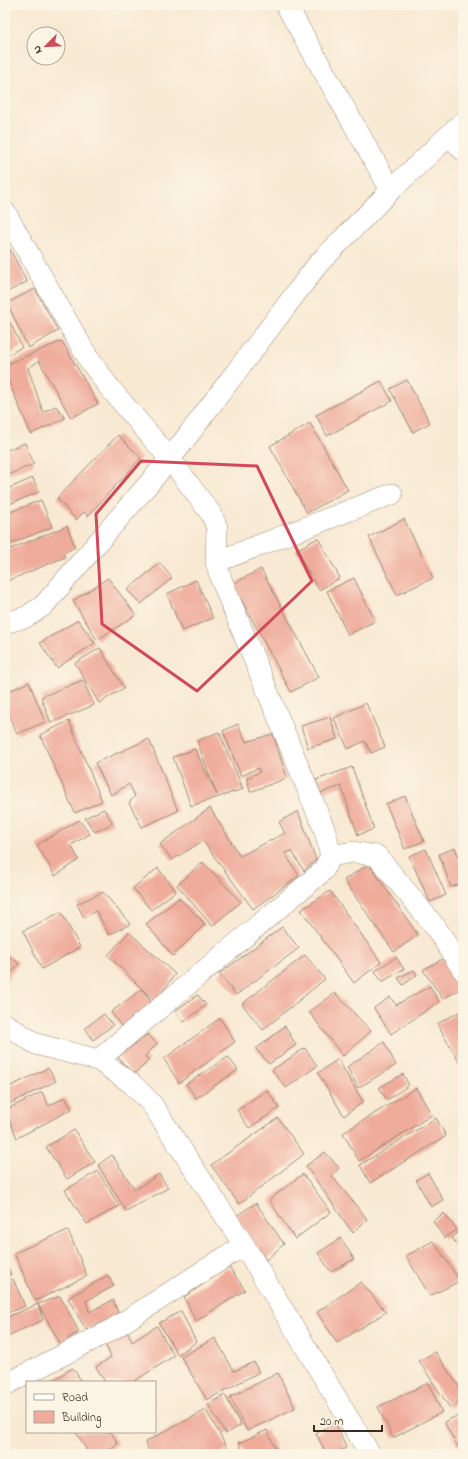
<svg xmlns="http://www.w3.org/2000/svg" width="468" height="1459" viewBox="0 0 468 1459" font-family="'Indie Flower',sans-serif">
	<rect width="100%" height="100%" fill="#fcf5e5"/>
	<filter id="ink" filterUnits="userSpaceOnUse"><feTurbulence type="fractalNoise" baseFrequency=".025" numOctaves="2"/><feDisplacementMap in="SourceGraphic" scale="8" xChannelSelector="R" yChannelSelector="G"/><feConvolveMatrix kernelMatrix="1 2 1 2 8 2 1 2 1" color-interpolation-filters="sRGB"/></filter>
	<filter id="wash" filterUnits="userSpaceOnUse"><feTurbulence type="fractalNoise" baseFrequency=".012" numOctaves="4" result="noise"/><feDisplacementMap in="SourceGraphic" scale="16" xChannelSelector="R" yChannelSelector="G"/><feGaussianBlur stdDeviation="0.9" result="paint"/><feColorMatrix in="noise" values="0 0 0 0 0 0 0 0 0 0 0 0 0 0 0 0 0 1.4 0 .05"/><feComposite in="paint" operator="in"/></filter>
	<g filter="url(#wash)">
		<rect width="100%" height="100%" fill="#f8e9d3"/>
		<g id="blocks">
			<path fill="#efac9b" d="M5,240L27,282L5,293Z
				M35,289L58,331L28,348L10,309L5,312L22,347L8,355L5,347V304Z
				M62,341L98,404L71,418L39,361L28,368L43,412L56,406L65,418L31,434L5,373V365Z
				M407,380L430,423L413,432L390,389Z
				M381,381L392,401L327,436L316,415Z
				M310,423L348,490L307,513L270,446Z
				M118,435L141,458L88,516L84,512L76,520L57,498Z
				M25,443L34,464L5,476V451Z
				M33,478L39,492L5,506V490Z
				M41,500L52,527L5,546V514Z
				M404,519L433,578L397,595L369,537Z
				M67,526L75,547L63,553L65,557L5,582V551Z
				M318,538L340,578L319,590L296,550Z
				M160,563L172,578L141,604L127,590Z
				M261,569L319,677L291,692L233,584Z
				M108,578L136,615L97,640L73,601Z
				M354,578L375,621L348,635L327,591Z
				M196,580L213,618L182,631L167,594Z
				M78,620L95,643L57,668L40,643Z
				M100,648L124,688L99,703L75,663Z
				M83,680L94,705L51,723L41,697Z
				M29,682L45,722L17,734L5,706V693Z
				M366,703L385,747L371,753L365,741L348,749L334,718Z
				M330,717L337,739L308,748L301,726Z
				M69,721L102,801L75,813L40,735Z
				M238,724L246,742L273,734L287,778L250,792L247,778L260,772L258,768L241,776L223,731Z
				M219,732L243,789L191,806L173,757L195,749L217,795L197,741Z
				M149,739L178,811L142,827L129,803L135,796L129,784L111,795L95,763Z
				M352,767L374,829L358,835L341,786L320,793L316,780Z
				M405,796L424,841L405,849L386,804Z
				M210,808L240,856L285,833L279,822L298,811L316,860L304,871L292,851L285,853L299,876L253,909L203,841L172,860L160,844Z
				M104,809L113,823L95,832L85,818Z
				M79,820L90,834L71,845L79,860L55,876L37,845Z
				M455,848L461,862L463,861V883L451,887L439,854Z
				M426,849L446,895L430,902L409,856Z
				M203,862L241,902L212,926L177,885Z
				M369,864L418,935L394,952L344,880Z
				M158,868L176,891L151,910L133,888Z
				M330,891L381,962L354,983L301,910Z
				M103,892L130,924L109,935L96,911L84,918L77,904Z
				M179,898L205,924L173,956L146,924Z
				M61,912L80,947L42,969L23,931Z
				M282,927L299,948L236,995L219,974Z
				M129,932L175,974L155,1002L142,989L152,1004L123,1029L111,1012L142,989L108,955Z
				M5,953L19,963L5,982Z
				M305,955L325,979L263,1030L242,1004Z
				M396,957L404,969L382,982L375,971Z
				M446,957L463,982V987L443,999L423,970Z
				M414,970L417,975L403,985L398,978Z
				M430,986L439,1002L391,1034L374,1008L390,997L396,1005Z
				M335,993L371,1031L343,1056L309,1012Z
				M198,995L206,1005L184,1022L175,1011Z
				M463,1010V1060L459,1062L437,1024Z
				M104,1014L113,1025L93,1040L85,1028Z
				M220,1018L235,1042L179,1083L164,1059Z
				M285,1026L296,1045L269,1064L256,1049Z
				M148,1034L157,1044L145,1056L149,1061L133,1075L118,1057Z
				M384,1042L396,1065L358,1088L347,1067Z
				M305,1048L317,1066L286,1088L272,1070Z
				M228,1057L238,1070L196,1098L186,1084Z
				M338,1059L363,1102L344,1116L318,1073Z
				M48,1068L56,1081L5,1106V1089Z
				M403,1074L409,1085L387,1100L379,1088Z
				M416,1088L432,1115L359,1161L343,1133Z
				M267,1090L279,1108L249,1128L237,1110Z
				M42,1092L49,1106L65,1097L72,1109L17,1138L5,1110Z
				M278,1118L304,1154L239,1204L211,1165Z
				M436,1118L446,1136L370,1183L360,1165Z
				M74,1130L95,1162L67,1179L46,1147Z
				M325,1152L339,1168L332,1176L367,1219L353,1233L306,1166Z
				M112,1155L135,1190L159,1174L168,1188L126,1211L98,1165Z
				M98,1171L119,1206L87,1224L65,1190Z
				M428,1173L443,1200L431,1207L416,1180Z
				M303,1174L331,1212L295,1239L269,1200Z
				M256,1203L284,1244L266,1260L236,1216Z
				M444,1213L457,1230L444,1238L433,1221Z
				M463,1228V1253L452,1238Z
				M68,1230L87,1276L35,1301L14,1253Z
				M341,1238L354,1259L331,1272L318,1253Z
				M433,1241L460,1281L430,1296L406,1256Z
				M5,1262L11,1274L5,1277Z
				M229,1267L245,1290L196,1321L184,1297Z
				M108,1275L114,1286L86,1301L89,1312L113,1300L119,1315L86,1330L68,1298Z
				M13,1279L25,1306L5,1314V1282Z
				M361,1282L386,1312L337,1343L317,1312Z
				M60,1296L79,1332L68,1338L71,1344L62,1347L38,1304Z
				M38,1304L43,1320L5,1337V1318Z
				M181,1311L196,1342L178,1355L159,1323Z
				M157,1326L174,1356L133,1382H105L96,1367L111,1357L105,1344L127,1331L132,1342Z
				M215,1338L234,1371L254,1362L259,1372L207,1400L181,1357Z
				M435,1352L463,1392V1399L450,1408L419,1361Z
				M73,1368L82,1382H50Z
				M278,1373L295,1408L247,1431L230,1397Z
				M428,1383L442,1412L393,1438L378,1407Z
				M225,1395L241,1425L226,1434L208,1404Z
				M206,1410L228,1449L218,1454H151L145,1442Z
				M463,1413V1454H462L444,1422Z
				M335,1422L346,1448L336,1454H327L316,1434Z
				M267,1430L278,1454H244L239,1443Z
				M76,1432H111L118,1444L105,1454H89Z"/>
		</g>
	</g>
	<g filter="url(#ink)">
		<use href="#blocks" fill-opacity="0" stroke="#9a8a78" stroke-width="1"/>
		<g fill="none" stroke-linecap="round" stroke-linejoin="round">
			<defs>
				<path id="street" d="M286,5L391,190
					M450,135L463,150
					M5,212L88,358L109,387L170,459L212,515L217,528L216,562L221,579L325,831L331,856L323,871L98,1060
					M216,562L392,494
					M5,623L26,617L43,606L170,459L318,264L391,190L463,122
					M331,856L353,852L377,856L436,928L463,970
					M5,1024L36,1044L98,1060L131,1083L151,1103L244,1245L370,1454
					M5,1385L113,1329L244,1245"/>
			</defs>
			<use href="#street" stroke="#9a8a78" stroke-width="22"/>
			<use href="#street" stroke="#fff" stroke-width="21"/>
		</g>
	</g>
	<path fill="none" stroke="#d1495b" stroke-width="3" stroke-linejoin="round" d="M141,461L257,466L312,581L197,691L102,624L96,514Z"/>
	<rect width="468" height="1459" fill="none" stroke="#fcf5e5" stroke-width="20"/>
	<rect x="26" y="1381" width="130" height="52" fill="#fcf5e5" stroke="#afa495"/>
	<rect x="34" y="1394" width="20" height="6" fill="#ffffff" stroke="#afa495"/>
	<text x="62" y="1401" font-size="12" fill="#3b2a1e">Road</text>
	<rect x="34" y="1411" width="20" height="12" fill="#efac9b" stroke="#afa495"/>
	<text x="62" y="1421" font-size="12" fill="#3b2a1e">Building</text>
	<g transform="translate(46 46) rotate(246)"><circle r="19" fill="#fcf5e5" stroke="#afa495"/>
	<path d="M0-3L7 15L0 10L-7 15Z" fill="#d1495b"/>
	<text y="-6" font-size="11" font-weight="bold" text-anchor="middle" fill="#3b2a1e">N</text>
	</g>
	<path d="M314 1425v6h68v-6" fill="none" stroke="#3b2a1e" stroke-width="2"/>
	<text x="320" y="1425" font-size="12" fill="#3b2a1e" stroke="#fcf5e5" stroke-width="3" paint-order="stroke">20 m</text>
</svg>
